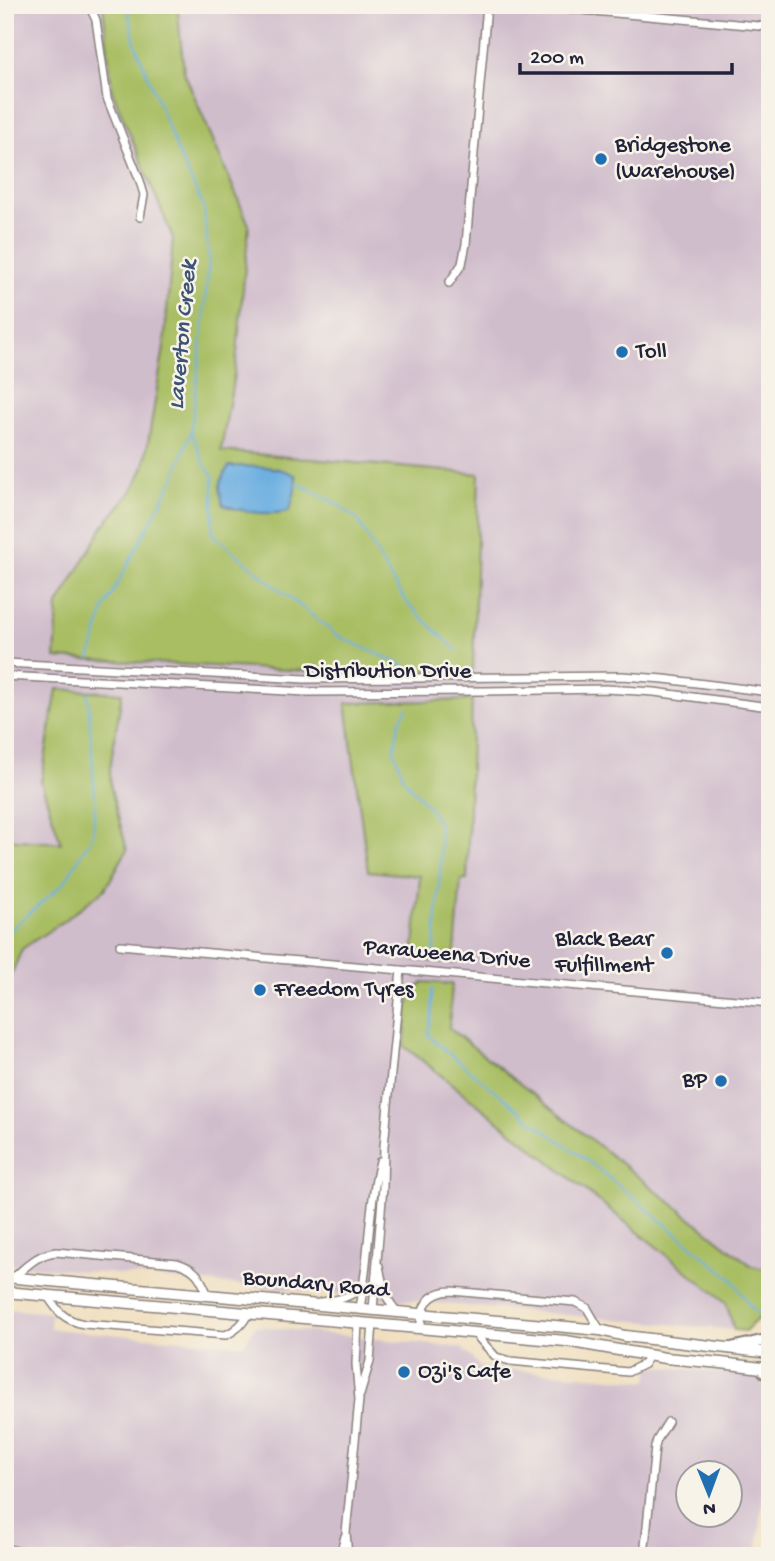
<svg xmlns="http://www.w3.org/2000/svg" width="775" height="1561" viewBox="0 0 775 1561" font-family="'Gochi Hand',sans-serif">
	<rect width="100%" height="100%" fill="#f7f3e8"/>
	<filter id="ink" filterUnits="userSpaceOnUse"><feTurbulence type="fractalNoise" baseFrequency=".0143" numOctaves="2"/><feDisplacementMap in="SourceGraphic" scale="14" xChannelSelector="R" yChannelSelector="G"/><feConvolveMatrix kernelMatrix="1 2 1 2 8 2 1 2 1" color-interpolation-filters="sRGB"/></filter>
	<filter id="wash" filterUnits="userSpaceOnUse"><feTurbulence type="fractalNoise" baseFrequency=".00686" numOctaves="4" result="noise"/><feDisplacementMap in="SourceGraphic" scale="28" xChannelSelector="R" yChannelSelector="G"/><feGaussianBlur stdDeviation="1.57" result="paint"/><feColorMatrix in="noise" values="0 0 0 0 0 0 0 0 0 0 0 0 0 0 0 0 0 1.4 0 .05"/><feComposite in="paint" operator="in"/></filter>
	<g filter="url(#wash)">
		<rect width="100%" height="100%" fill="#f0debd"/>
		<path fill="#d0bdcc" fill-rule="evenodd" d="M5,5H770V1243L764,1313L745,1331L5,1264Z
			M5,1303H7V1309L51,1313L50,1329L244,1345L255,1326L462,1348L480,1367L648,1381L650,1366L757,1375L770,1396V1433L757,1556H5ZM688,1474H730V1516H688Z"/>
		<path fill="#a9be63" stroke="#66704f" stroke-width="2" d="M103,5H177L184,72L249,225L236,363L221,451L479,474L473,670L345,672L308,671L55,658L58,605L104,525L132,491L144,467L164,347L173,238L112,91Z
			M57,689L122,693L110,768L111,789L127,850L105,889L62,922L22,949L5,989V839L61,843L41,782Z
			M472,700L467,880H461L454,963L413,959L420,876L368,871L346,703Z
			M424,982L452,984L449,1028L752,1266L768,1270L764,1313L745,1331L734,1330L726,1302L404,1046L410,993Z"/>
		<path fill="#6cafe1" stroke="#47688e" stroke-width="2" d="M229,466C250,467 278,464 296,476C296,489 294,499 289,511C268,516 244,512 223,505C218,485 219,483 229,466Z"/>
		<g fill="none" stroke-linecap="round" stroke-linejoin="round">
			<path stroke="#6cafe1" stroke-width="2" d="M192,433L204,464L213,476V534L266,579L338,636L407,667
				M296,485H301L337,504L358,520L391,579L409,605L456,650
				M90,659L104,609L175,476L191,431L202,338L209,258L203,205L181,160L135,43L127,5
				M407,708L399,723L394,751L404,779L430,809L439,825L441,860L434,954
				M5,939L11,929L64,883L93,835L95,800L88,693
				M432,989V1014L428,1034L435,1042L532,1121L592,1164L732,1279L749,1304L770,1326"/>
		</g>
	</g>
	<g filter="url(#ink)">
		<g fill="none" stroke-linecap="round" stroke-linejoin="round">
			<defs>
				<path id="minor" d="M89,5L96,20L107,98L140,181L144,195L140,217
					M527,5L770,27
					M449,283L462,264L466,244L487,5
					M5,663L305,679L622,676L664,679L770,692
					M5,676L306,692L484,691L606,689L654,692L770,707
					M120,945L770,1003
					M379,1266C382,1282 385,1301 398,1312
					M13,1278C27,1266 37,1254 56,1252L177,1263C197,1269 200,1277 208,1295
					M47,1295C58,1312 64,1320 84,1324L226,1335C236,1330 244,1324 248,1313
					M321,1302C337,1300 352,1298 363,1285
					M360,1308C369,1259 368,1209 380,1161
					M373,1310L383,1187L384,1146L401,970
					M421,1328C420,1307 428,1292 452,1291L575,1302L587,1308L600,1330
					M474,1333L496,1357L510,1361L628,1372L644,1364L649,1355
					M360,1395L370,1361L373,1324
					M5,1548L28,1554L50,1556
					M5,1555L24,1554
					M340,1556L345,1536
					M348,1556L346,1533L359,1400L356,1364L358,1323
					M644,1556L655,1447L657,1440L668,1422"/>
				<path id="major" d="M5,1277L600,1330L625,1336L770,1353
					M5,1292L566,1341L665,1358L721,1363L770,1369"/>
				<path id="highway" d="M731,1348L770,1339
					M761,1368L770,1378"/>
			</defs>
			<use href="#minor" stroke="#89807c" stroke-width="10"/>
			<use href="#major" stroke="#89807c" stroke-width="13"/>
			<use href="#highway" stroke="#89807c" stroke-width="14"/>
			<use href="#minor" stroke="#fff" stroke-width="7"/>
			<use href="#major" stroke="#fff" stroke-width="10"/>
			<use href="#highway" stroke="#fff" stroke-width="10"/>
		</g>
	</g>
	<g fill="#1f6fb2" stroke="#f7f3e8" stroke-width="2.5">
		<circle cx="601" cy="159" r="7"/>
		<circle cx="622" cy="352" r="7"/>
		<circle cx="667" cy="953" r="7"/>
		<circle cx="260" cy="990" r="7"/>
		<circle cx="721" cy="1081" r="7"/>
		<circle cx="404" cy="1372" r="7"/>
	</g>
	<g text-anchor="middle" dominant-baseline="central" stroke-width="5" stroke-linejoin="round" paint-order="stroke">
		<g font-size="23" fill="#22223b" stroke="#f7f3e8" text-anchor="start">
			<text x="615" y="146">Bridgestone<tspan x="615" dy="26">(Warehouse)</tspan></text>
			<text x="636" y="352">Toll</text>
			<text x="653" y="940" text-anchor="end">Black Bear<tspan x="653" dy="26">Fulfillment</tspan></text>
			<text x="274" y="990">Freedom Tyres</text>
			<text x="707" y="1081" text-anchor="end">BP</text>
			<text x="418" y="1372">Ozi's Cafe</text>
		</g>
		<g font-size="23" fill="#22223b" stroke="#f7f3e8">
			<text x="388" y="672">Distribution Drive</text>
			<text transform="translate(447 955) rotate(5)">Paraweena Drive</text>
			<text transform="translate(316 1285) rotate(5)">Boundary Road</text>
		</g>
		<g font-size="24" font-style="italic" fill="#3c5375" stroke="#f7f3e8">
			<text transform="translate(184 335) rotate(-85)">Laverton Creek</text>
		</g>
	</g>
	<rect width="775" height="1561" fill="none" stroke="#f7f3e8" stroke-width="28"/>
	<g transform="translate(709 1494) rotate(179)"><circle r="33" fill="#f7f3e8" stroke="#a29fa3" stroke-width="2"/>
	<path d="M0-5L12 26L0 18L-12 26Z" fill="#1f6fb2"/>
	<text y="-10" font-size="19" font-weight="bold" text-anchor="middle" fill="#22223b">N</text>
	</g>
	<path d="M520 63v10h212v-10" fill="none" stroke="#22223b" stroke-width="3.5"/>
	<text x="530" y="63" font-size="21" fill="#22223b" stroke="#f7f3e8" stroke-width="5" paint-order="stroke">200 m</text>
</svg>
